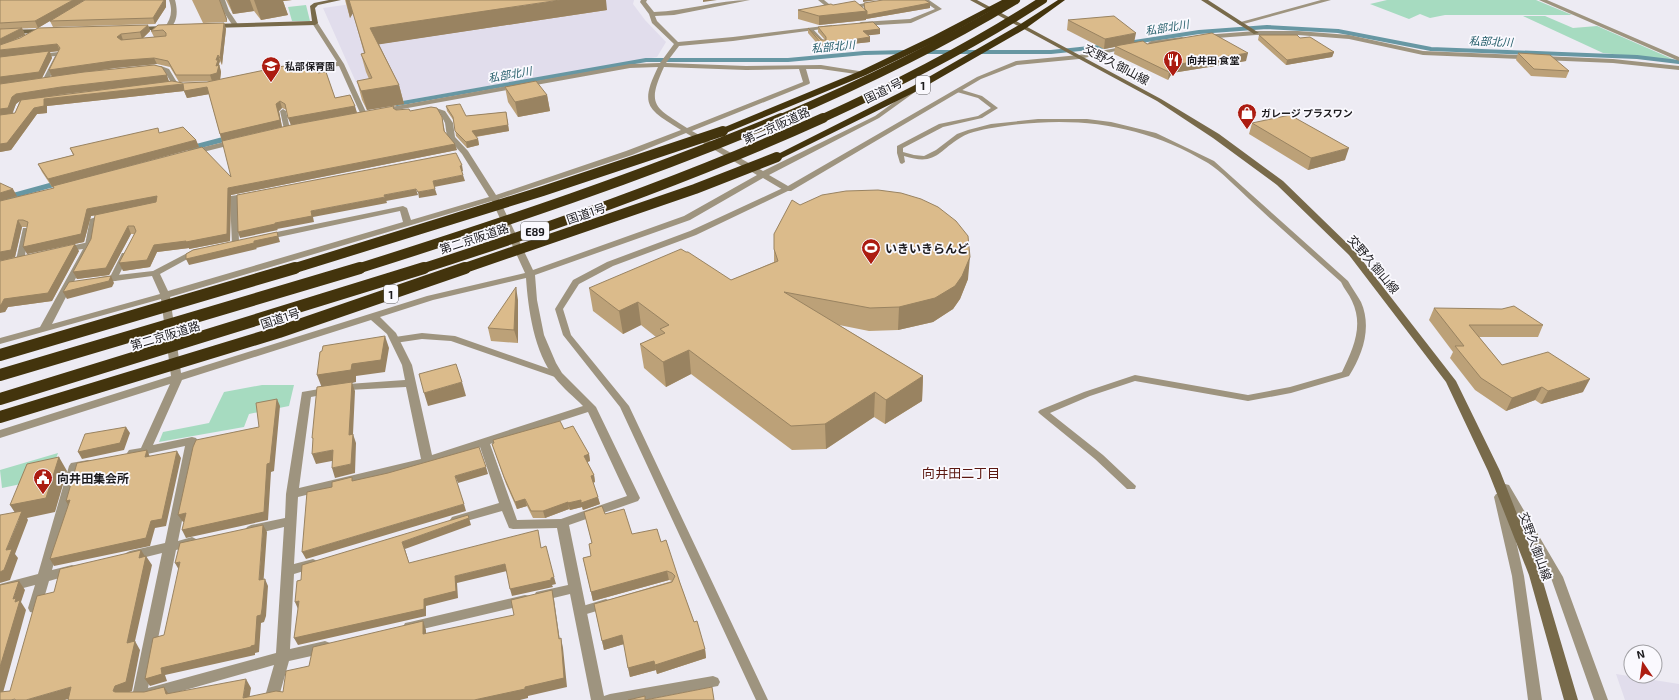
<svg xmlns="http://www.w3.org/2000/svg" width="1679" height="700" viewBox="0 0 1679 700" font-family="'Exo 2','Noto Sans JP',sans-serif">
	<rect width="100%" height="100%" fill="#edebf3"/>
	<path fill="#e1ddec" d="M379,0H634L633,4L645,20L666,42L657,57L367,107L323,8Z
		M1616,674L1679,684V700H1625Z"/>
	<path fill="#a6dbc0" d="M1387,0H1536L1572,15H1445L1430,18L1420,14L1409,19L1370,4Z
		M306,5L310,21H292L288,7Z
		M1523,16H1545L1573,28L1597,26L1677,61L1603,53Z
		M262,385H294L289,406L249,414L244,427L159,442L163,432L209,423L224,392Z
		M58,453L54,464L21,484L2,488L0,470Z"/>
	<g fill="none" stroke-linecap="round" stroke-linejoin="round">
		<path stroke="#6797a3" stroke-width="4" d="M1128,43L1199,32L1267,27L1338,31L1431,49L1637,57L1679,62
			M924,52H1051L1109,46
			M397,104L646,60H788L864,53L907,52"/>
		<path stroke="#6797a3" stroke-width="5" d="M191,148L229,138
			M0,199L59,183"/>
		<path fill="#9e947f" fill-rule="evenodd" d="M169,0H175C178,11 178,24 167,30L164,28C171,19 173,11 169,0Z
			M219,0H225L229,11L239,26L238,27L233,26L223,11Z
			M808,28H812L825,42V44H821L808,30Z
			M59,52L62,54L48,81L43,82L42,81L55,56L39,58L36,56L39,54Z
			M959,89L982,96L998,108L982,118L943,127L903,148V152L914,155L924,156L936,150L957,134L968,130L991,124L1038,119H1087L1111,122L1156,133L1214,161L1348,281C1352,288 1357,295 1361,302C1372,327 1363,354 1349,376L1291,393L1248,401L1135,381L1090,396L1050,413L1103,455L1136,486L1135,489H1127L1095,459L1040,414L1038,412L1040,410L1084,392L1135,375L1248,395L1290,387L1342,372C1353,349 1364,326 1352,301C1349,294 1344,289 1341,282C1310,254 1279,227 1249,199C1237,188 1221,171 1208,163C1142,123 1073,115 998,127C986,129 971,131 960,138C937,152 936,166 904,156L905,162L902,164L900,163L897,153V146L939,124L978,116L991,108L978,98L957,92L956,91Z
			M283,109L286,111L290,129L287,131L284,129L280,111Z
			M785,187H791L792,189L696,235L613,266L579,284L563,309L571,335L629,406L768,700H756L620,407L563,335L555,309L573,280L607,262L690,231Z
			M102,215L106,217L97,220L93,245L89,247H86L85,245L90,219Z
			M23,228H26L30,230L24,260L20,262L16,260Z
			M122,253H128L129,255L116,281H110L109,279Z
			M422,333L455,336L561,373L563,375L558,378L555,377L451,341L422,339L395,343L391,340L395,337Z
			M606,599L610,601L612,604L610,607L580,616L576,614L574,611L576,608Z"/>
		<path fill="#9e947f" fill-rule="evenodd" d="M641,0H647L646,2L654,12C686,11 718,0 750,0L674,15L655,16L657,21L678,42L733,37L832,25V27L830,28L733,41L679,46L666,63L746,66L821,65L865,72L866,73L863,75L821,69H806L810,83L809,84L692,131L763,171L875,116L911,90H915V92L879,118L769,175L788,186L977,77L1016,61L1079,55L1127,46L1130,48L1079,59L1017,65L981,79L791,191H785L763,178L690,220L535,275L537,300L544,335L556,363L562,373L596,407L640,498L638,501L569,525L604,696L610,694L713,676L718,678L720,682L718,686L645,700H591L570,594L541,601L536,600L534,596L536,592L568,585L557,528L513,529L509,528L502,511L456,524L452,523L450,520L452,517L499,503L480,447L427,465L298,497L294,564L313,559L317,561L319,564L317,567L294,574L290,649L325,641L330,643L332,647L330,651L325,653L289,661L278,700H264L274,665L150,700H121L123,696L133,692L162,553L130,561L126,559L124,556L126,553L130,551L165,543L185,446L133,457L129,456L127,453L129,450L141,448L170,384L0,438V430L171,376L161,299L0,344V338L40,327L83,249L61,252L60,250L61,248L89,242L93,245L52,324L160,294L152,276L100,283L95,280L100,277L153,271L195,249H201L202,251L160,274L168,291L403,222L400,211L265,240L262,239L261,237L262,235L403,206L407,208L411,220L489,197L462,154L447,137L445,123L440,113L424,112V110L436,108L445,111L453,123L455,137L468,151L496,195L626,151L681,130C648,109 639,106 658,67L630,68L380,113L377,111L380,109L630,64L660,63L674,44L652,23L649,14L640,2ZM664,67L746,70L799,69L803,82L687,128C655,107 646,106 664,67ZM686,133L757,175L684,216L533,270L499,199L632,155ZM492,201L525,273L427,296L181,373L170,297ZM526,278C528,308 534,353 555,378C563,388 574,397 583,406L432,455L412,365L396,333L380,317L433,300ZM371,320L387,334L402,365L405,380L348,384L302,392L286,494L285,518L251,525L247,527L245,530L247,533L251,535L284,527L276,653L148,688L176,550L196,545L198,542L196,539L192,537L178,541L198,441L196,438L192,437L153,445L182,380ZM406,387L421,459L299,488L311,397L348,390ZM588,412L627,496L561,519L517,520L490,444Z
			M818,0H824L834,8L887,0H901L833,12Z
			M922,0H929L942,9L911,23L861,26L858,24L861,22L910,19L935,9Z
			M1321,0H1331L1240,25L1237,23Z
			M1539,0H1547L1679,57V61Z
			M313,22H317L344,64L366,112L376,113V115H361L339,66L310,69L307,67L310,65L337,62L312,23Z
			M1256,31H1298L1349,35L1423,51L1613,59L1679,66V70L1613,63L1423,55L1349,39L1298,35H1256L1204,39L1201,37L1204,35Z
			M1182,37L1184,38V40L1151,45L1148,43L1151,41Z
			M151,66H161L169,69L178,84L187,87L184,89L173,86L165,72L149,69L148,68Z
			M236,139H239V143L191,155L187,153L188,151Z
			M251,193L255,195L254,197L238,200L239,243L235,246L232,245L230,198L231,196Z
			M88,460L92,461L94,464L92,467L80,469L52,570L72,565L77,567L78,570L77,573L49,581L40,612L35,613L30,612L28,608L35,585L0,594V584L38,574L69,466L71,463Z
			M1505,484L1509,485L1563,577L1608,700H1594L1551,578L1507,502L1524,576L1542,700H1528L1512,576L1494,497L1496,494L1502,493L1499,488L1501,485Z
			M525,595L530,596L532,600L530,604L525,605L410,632L405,631L403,627L405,623L410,622Z"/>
		<path fill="#786a4a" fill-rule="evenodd" d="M329,0H341L318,5L315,8L318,23L315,25L211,28L208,26L211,24L312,21L310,6L314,3Z
			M970,0H977L1161,99L1219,134L1283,181L1355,251L1456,381L1500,471L1541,575L1578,700H1564L1529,575L1488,471L1446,382L1349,255L1277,185L1213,138L1157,101Z
			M1201,0H1208L1259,33L1254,34Z
			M167,26L169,27V29L135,31L132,29L135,27Z
			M0,30L45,29L48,31L45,33L0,34Z"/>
		<path fill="#43340d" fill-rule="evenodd" d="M1002,0H1010L939,40L866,75L726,133H720L719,131L720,129L860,71L933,36Z
			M1058,0H1065L1025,29L919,90L780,159H774L772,157L913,86L1019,25Z"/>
		<path stroke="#43340d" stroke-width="8" d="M779,119C861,84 940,46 1016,0
			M821,119C898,84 972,46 1043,0"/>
		<path stroke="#43340d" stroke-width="10" d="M292,269L543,191L723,131
			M357,269C500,224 643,176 781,118
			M421,269C558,225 693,177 823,118
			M462,269L695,189L777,157"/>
		<path stroke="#43340d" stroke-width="12" d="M0,355L295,268
			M0,375L360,268
			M0,399L424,268
			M0,417L279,332L465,268"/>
	</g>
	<path fill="#bca178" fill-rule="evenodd" d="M0,0L166,7L155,24L53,27L50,21L74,7L38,28L0,29Z
		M192,0H220L227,19V22L203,23Z
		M226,0H292L283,1L288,15L261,20L254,11L233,14Z
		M345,0L607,10L527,22L379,44L399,85L404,104L367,110L362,100L357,81L369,79L366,72L361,54L364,53L353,13L350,18Z
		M864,3H930V8L866,19V20L819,25L798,19V10L833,5L864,9Z
		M1068,20L1134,42L1147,44L1246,61L1172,73L1168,80L1114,54L1115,47L1104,49L1067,30Z
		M224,23L226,29L222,65L220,61L219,64L221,72L220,80L284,66L323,62L325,69L323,72H326L335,98L350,95L357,113L291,125L287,110L282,108L279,111L282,127L222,141L220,134L209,94L187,98L184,91L47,106V113L37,114L11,150L0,152V57L18,55L0,56V29L22,28L25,35L11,41L20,38L38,28L148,25L150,31L143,38L154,37L151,31L158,25ZM59,51L49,70L52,77L42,78L52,58L50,52ZM157,64L170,67L179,82L214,81L207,82L183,83L172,81H169L162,67L154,65L87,72L115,68ZM121,87L43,97L64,94ZM20,100L15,113H12L16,104Z
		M818,27L880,29V34L868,35L870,37V42L852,44V46L822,49L808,33V28L821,40H825L818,32Z
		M1259,35L1300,38L1334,52L1332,57L1286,65L1258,40Z
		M1518,53L1569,71L1566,78L1531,76L1516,60Z
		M505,87L547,95L550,111L518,117L508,102Z
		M446,106L466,116L506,112L509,131L476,137L478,139L479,145L467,148L456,136L454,121L447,111Z
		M394,109L396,110L410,111L442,117L445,132L457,150L231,195L230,241L189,249V248L157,252L150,267L123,271L134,234H131L109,275L77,279L73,272L112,212L91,216L84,242L27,254V227H22L15,257L79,251L52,301L8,307L5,312L0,183L17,196L2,200L231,177Z
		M1252,123L1345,160L1308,170L1249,134Z
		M160,133L196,140L199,147L52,187L42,172L38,164L73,155L70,148Z
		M800,205L968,279L960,299L953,309L933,322L898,330L869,331L839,325L923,376L922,401L885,424L874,417L826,449L792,450L691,374L666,387L644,368L640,344L656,337L641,325L623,334L593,311L589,288L731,280L774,262V249Z
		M518,300V343L491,341L488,328Z
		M1434,308L1543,325L1538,337H1479L1502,365L1583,392L1541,404L1535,400L1506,411L1475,390L1450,358L1453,352L1429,320Z
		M564,429L589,454L590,461L587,462L594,475L595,482L593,483L600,504L583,510L582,507L570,510L569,509L545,518H533L527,506L517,509L506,484L492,444Z
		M584,512L605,514L632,534L661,542L680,583L694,622L705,649L706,658L657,674L656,670L630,677L624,644L604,650L594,604L672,581L669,580L593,601L583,558L591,556L592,543Z"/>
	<path fill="#998361" d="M73,0H85L38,28L35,21Z
		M164,0H166V7L155,24L153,18Z
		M219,0H220L227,19V22Z
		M228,0H250L254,11L233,14Z
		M254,0H292L283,1L288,15L261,20Z
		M346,0H349L353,13L350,18L346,1Z
		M560,0H606L607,10L527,22L375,45L370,28Z
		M703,0H717L703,2Z
		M863,0H877L863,2Z
		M930,3V8L866,19V20L819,25V16Z
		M224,23L226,29L222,65L220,58Z
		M148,25L150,31L142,39L140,32Z
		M22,28L25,35L0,46V39Z
		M880,29V34L863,36V31Z
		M1136,33L1134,43L1104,49L1105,39Z
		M121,34L123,40L120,43L117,37Z
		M870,37V42L852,44V46L822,49V44Z
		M57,44L60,51L50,52L52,58L42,78L0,84V50Z
		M1334,52L1332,57L1286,65L1287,60Z
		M1248,53L1246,61L1172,73L1168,80L1169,72L1174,65Z
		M218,55L220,61L219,64L221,72L220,80L212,81L210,75L216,66V60Z
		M154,58L157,64L115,68L52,77L49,70L112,61Z
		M323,62L325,69L320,80L318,73Z
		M167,75L169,82L64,94L20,101L16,104L12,115L0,117V109L12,97L16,94L61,87Z
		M183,84L207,87L210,94L187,98L184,91L47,106V113L37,114L11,150L0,152V144L34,108L44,99Z
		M399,85L404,104L367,110L361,91Z
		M547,95L550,111L518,117L515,102Z
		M280,101L282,108L279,111L282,127L222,141L220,134L276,104Z
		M355,106L357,113L291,125L288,118Z
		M506,112L509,131L473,137L472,131Z
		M478,139L479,145L467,148L466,142Z
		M196,140L199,147L52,187L48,179Z
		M455,144L457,150L231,195L230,241L189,249V248L157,252L150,267L123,271L119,263L154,245L228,188Z
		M1349,148L1345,160L1308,170L1311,158Z
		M462,165L463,171L461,172L460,166Z
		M463,175L465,181L434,187L433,181Z
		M13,189L17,196L0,201V193Z
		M416,189L418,195L386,201L384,195Z
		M435,189L437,195L419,198L418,192Z
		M157,196L160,203L91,216L84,242L27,254L23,247L87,209Z
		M385,197L387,203L313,217L314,222L277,229L278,230L240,238L238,232L275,223L311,211Z
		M18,220L22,227L15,257L0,261V252Z
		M128,226L131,234L109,275L77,279L73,272Z
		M277,232L280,242L256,248L257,249L189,265L186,259L254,241Z
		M75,244L79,251L52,301L8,307L5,312L0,313V305L4,299Z
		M970,257L968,279L960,299L953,309L933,322L898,330L899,307Z
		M111,276L114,283L112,287L67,299L63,292Z
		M516,287L518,300V343L514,330Z
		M638,302L641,325L623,334L619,311Z
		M385,336L389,348L385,372L356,376V382L352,383L355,391L353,434L356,443L355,473L335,478L332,468L351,464L317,375L352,364Z
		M689,350L691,374L666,387L663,362Z
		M923,376L922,401L885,424L886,400Z
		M1590,379L1583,392L1541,404L1548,391Z
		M462,382L466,396L428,406L424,393Z
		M1542,387L1535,400L1506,411L1512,398Z
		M875,392L874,417L826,449L825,424Z
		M277,399L280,406L274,471L271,472L268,520L186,538L182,530L267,464Z
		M126,427L130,433L124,450L82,459L78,452Z
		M147,450L150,457H145Z
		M333,450L337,460L316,464L312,454Z
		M177,451L181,458L166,526L155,528L150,546L54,566L50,559L151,521Z
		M589,454L590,461L585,463L584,456Z
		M59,457L67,471L55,512L27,518L28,520L15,554L18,558L10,580L0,583V572L6,550L19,519L10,505Z
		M486,467L488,474L458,483L455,476Z
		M594,475L595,482L592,483L591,476Z
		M598,497L600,504L583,510L581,503Z
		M525,499L527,506L517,509L515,502Z
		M70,500V509L66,501Z
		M581,500L582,507L570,510L568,503Z
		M568,502L569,509L545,518L543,511Z
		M464,504L466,511L306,559L302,552Z
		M186,513L190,521L183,522L178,515Z
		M469,518L471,525L405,549L411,570L402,542Z
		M263,525L267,532L263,588L259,580Z
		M141,550L146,558V556L152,565L135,641L140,650L132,691L122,695L120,700L113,691L127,643L139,558Z
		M180,562L179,570L175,563Z
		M505,564L507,571L457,583L458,598L426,606V616L298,645L294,638L424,599L455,576Z
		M667,571L669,580L593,601L591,592Z
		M554,577L556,584L552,585L553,587L512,596L510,589Z
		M265,579L268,586L266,616L264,622L261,623L259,652L255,653V655L165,675L167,681L150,686L145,679L161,668L257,616Z
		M19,581L25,590L21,602L26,610L1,700L0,699V667L13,599Z
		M552,590L554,599L561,648L559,639Z
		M299,601L298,609L295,602Z
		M423,621L426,630V643L423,634Z
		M622,635L624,644L604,650L602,641Z
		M561,638L563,648L567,687L528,696V698L520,700H474L525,687Z
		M705,649L706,658L657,674L655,665Z
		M654,661L656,670L630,677L628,668Z
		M246,679L251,688L249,700L243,698Z
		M71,687L78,696L65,700H26Z
		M164,687L170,696L166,694Z"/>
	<path fill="#dbbb8b" stroke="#998361" d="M0,0H73L35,21L0,23Z
		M85,0H164L153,18L50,21Z
		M349,0H560L370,28L399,85L361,91L357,81L372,78L361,54L365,53Z
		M883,0H925L930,3L867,15V11L865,10L864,3Z
		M855,1L867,11L819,16L798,10L831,4L833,5Z
		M1114,16L1136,33L1105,39L1068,20Z
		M873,22L880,29L863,31L870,37L851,40L852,41L822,44L808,28L821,40H826V37L818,27Z
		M224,23L220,58L218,55L216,60H218L216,66L219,65L217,73L210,75H176L168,61L154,58L112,61L49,70L60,48L57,44L0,50V45L20,38L38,28L148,25L140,32L121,34L117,37L121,40L166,36V33L163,30L151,31L158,25Z
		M22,28L0,39V29Z
		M1212,33L1248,53L1174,65L1169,72L1115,46L1143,41L1147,44Z
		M1259,35H1297L1300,38L1310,37L1334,52L1287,60Z
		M49,51L39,72L0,77V57Z
		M1518,53L1550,55L1569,71L1534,69Z
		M323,62L318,73L326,72L335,98L350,95L355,106L288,118L285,104L280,101L276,104L280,120L220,134L207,87L184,91L183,84L44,99V106L34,108L7,143L0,144V115L15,113L21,100L172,81L183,83L207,82L284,66Z
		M154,65L162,67L167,75L61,87L16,94L12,97L8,108L0,109V84L84,72Z
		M536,81L547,95L515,102L505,87Z
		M460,104L466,116L506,112L508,125L472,131L478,139L466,142L455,131L453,117L446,106Z
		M394,106L393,108L396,110L409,109L410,111L431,107L437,108L442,117L444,131L455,144L228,188L227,234L186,242V241L154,245L147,260L119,263L136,231L134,226H128L106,268L73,272L91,239L95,215L156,202L157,196L87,209L81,234L23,247L28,222L23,220H18L11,250L0,252V201L54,188L53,186L202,147L231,177L222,141L291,125Z
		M1290,115L1349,148L1311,158L1252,123Z
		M183,127L196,140L48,179L38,164L74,155L70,148L158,128L159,133Z
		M456,153L462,165L460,166L463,175L433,181L435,189L418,192L416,189L384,195L385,197L311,211L312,216L275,223V224L238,232L237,195Z
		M0,183L13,189L0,193Z
		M878,190L901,193L921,199L938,207L956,221L968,236L970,257L962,276L955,286L935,298L899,307L870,308L784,292L923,376L886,400L875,392L825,424L791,426L689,350L663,362L640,344L665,333L660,329L669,325L638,302L619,311L589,288L681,249L686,252H688L731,280L778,261L774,249V234L792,200L800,205L822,195L846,191Z
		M277,232L278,236L254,241V243L186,259V254L193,250Z
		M75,244L48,293L4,299L1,305H0V261Z
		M111,276L109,281L63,292L69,282Z
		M516,287L514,330L488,328Z
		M1514,306L1543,325H1469L1502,365L1548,352L1590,379L1548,391L1542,387L1512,398L1481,378L1455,346H1464L1434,308L1502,309Z
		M385,336L381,360L352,364L351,370L317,375L320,352L322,351L323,346Z
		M456,364L462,382L424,393L419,374Z
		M352,382L349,435L353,434L351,464L332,468L333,450L312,454L313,438H312L317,387Z
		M277,399L270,463L267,464L264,512L182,530L186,513L178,515L193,447L196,440L259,427L256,403Z
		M560,421L564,429L573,426L589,454L584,456L594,475L591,476L598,497L581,503V500L568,503V502L543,511H531L525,499L515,502L504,477L492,444L494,443L493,440Z
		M126,427L120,443L78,452L85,434Z
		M479,447L486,467L455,476L464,504L302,552L307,492L332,487V482L352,477V481L388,473Z
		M147,450L145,457L177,451L162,519L151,521L146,538L50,559L70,500L66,501L77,463Z
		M59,457L46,498L10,505L27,464Z
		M602,506L605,514L624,509L632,534L657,529L661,542L666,540L680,583L694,622L697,621L705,649L655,665L654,661L628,668L622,635L602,641L594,604L672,582L675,576L672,573L667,571L591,592L583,558L591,556L589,544L592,543L584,512Z
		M22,511L6,550L12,549L4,570L0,572V515Z
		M468,515L469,518L402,542L409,563L538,530L541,548L546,546L554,577L551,578V580L510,589L505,564L455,576L456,591L424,599V609L294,638L299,601L295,602L297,581L301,580L302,565Z
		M263,525L259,580L265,579L262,609L261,615L257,616L255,645L251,646V647L161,668L162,674L145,679L153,638L164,635L180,562L175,563L180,543Z
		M141,550L139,558L146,556L127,643L135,641L126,682L115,686L113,691L115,692H144L164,687L166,694L246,679L243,698L276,691L283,692L286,671L309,666L313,647L423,621V634L514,615L511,600L552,590L559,639L561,638L564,678L525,687V689L474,700H68L71,687L26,700H15V699L11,700H0V692L10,691L37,596L54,592L60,569Z
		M19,581L13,599L16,598L15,602L20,600L0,667V585Z
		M712,687L714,700H628L645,696V700Z"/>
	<defs>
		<symbol id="restaurant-pin" viewBox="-11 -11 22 30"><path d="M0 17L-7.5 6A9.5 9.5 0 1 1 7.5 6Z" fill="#ac1c11" stroke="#faf9fe"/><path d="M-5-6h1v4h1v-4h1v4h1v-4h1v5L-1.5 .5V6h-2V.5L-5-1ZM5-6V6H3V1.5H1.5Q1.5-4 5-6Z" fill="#fff"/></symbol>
		<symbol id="school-pin" viewBox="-11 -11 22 30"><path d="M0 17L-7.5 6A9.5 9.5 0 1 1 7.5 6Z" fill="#ac1c11" stroke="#faf9fe"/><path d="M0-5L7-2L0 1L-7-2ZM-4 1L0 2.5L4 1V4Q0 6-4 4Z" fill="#fff"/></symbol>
		<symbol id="shop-pin" viewBox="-11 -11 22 30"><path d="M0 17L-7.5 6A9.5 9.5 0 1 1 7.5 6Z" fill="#ac1c11" stroke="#faf9fe"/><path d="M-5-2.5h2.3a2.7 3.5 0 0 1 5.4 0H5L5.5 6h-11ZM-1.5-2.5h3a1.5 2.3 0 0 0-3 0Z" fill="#fff"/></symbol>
		<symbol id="stadium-pin" viewBox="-11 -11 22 30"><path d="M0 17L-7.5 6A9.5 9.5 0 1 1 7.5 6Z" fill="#ac1c11" stroke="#faf9fe"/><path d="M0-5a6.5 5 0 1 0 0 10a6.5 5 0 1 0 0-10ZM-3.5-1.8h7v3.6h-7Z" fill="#fff"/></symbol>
		<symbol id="civic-pin" viewBox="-11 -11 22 30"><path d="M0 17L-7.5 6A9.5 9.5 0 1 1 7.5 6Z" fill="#ac1c11" stroke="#faf9fe"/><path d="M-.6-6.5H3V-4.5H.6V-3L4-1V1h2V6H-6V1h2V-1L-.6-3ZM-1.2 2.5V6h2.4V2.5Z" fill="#fff"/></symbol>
	</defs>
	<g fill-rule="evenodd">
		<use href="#restaurant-pin" x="1162" y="49" width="22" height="30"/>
		<use href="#school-pin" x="260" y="55" width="22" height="30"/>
		<use href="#shop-pin" x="1236" y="102" width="22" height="30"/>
		<use href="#stadium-pin" x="860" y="237" width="22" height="30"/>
		<use href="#civic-pin" x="32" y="467" width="22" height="30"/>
	</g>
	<g text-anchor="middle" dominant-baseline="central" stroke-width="3.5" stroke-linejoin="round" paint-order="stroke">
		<g font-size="10" font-weight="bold" fill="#1c1b1e" stroke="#faf9fe" text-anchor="start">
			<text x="1187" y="60">向井田 食堂</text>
			<text x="285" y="66">私部保育園</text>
			<text x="1261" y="113">ガレージ プラスワン</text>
		</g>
		<g font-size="11" font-style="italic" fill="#275f6b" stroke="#faf9fe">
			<text transform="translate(1167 27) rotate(-9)">私部北川</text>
			<text transform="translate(1491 41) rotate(2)">私部北川</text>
			<text transform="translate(833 46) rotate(-5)">私部北川</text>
			<text transform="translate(510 74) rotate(-10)">私部北川</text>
		</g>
		<g fill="#faf9fe" stroke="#5f5e61" stroke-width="1">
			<rect x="916" y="76" width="14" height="18" rx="3"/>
			<rect x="521" y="222" width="28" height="18" rx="3"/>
			<rect x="384" y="285" width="14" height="18" rx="3"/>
		</g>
		<g font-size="11" font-weight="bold" fill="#1c1b1e">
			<text x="923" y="85">1</text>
			<text x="535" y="231">E89</text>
			<text x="391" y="294">1</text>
		</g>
		<g font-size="12" fill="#1c1b1e" stroke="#faf9fe">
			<text transform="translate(1117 64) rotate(28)">交野久御山線</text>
			<text transform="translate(883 90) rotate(-26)">国道1号</text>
			<text transform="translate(776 125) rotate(-24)">第二京阪道路</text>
			<text transform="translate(586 213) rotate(-19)">国道1号</text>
			<text transform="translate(474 238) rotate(-18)">第二京阪道路</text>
			<text transform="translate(1374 264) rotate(50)">交野久御山線</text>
			<text transform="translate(280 318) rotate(-18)">国道1号</text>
			<text transform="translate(165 335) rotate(-17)">第二京阪道路</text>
			<text transform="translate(1536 546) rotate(70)">交野久御山線</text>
		</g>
		<g font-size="12" font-weight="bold" fill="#1c1b1e" stroke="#faf9fe" text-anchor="start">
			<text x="885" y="248">いきいきらんど</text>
			<text x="57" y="478">向井田集会所</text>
		</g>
		<g font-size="13" fill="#5c1811" stroke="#faf9fe">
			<text x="961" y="473">向井田二丁目</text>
		</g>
	</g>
	<g transform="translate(1643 664) rotate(347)"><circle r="19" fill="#faf9fe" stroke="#a1a0a4"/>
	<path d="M0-3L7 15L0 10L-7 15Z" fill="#ac1c11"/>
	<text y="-6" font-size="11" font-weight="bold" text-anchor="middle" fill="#1c1b1e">N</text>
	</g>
</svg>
